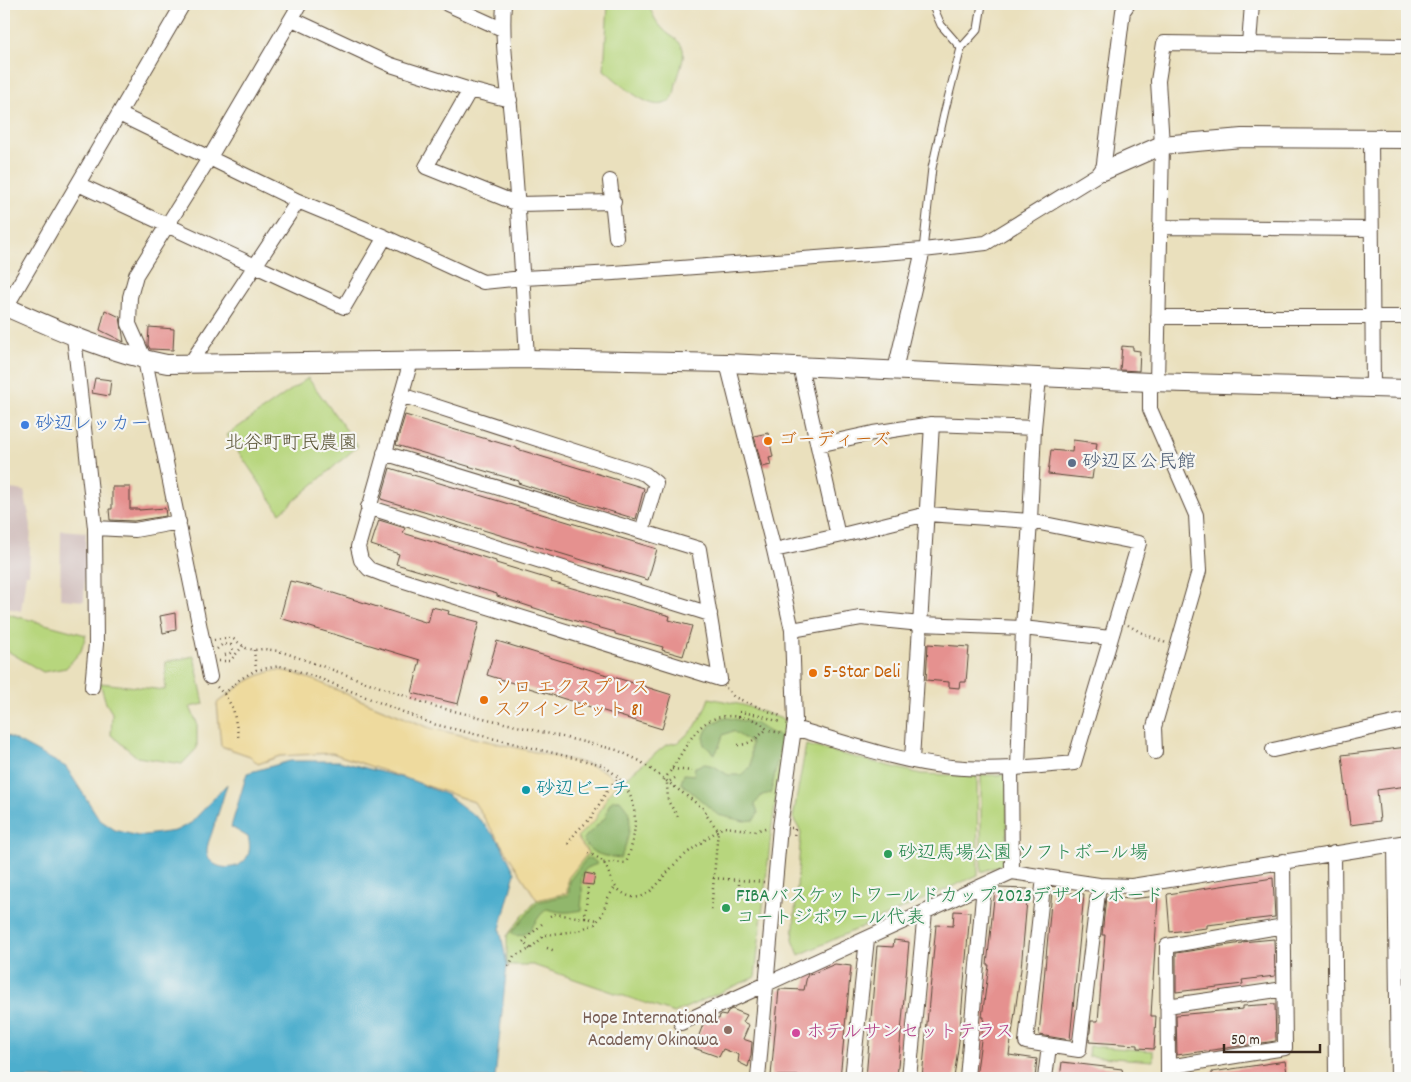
<svg xmlns="http://www.w3.org/2000/svg" width="1411" height="1082" viewBox="0 0 1411 1082" font-family="Dekko,'Klee One',sans-serif">
	<rect width="100%" height="100%" fill="#f6f6f2"/>
	<filter id="ink" filterUnits="userSpaceOnUse"><feTurbulence type="fractalNoise" baseFrequency=".02" numOctaves="2"/><feDisplacementMap in="SourceGraphic" scale="10" xChannelSelector="R" yChannelSelector="G"/><feConvolveMatrix kernelMatrix="1 2 1 2 8 2 1 2 1" color-interpolation-filters="sRGB"/></filter>
	<filter id="wash" filterUnits="userSpaceOnUse"><feTurbulence type="fractalNoise" baseFrequency=".0096" numOctaves="4" result="noise"/><feDisplacementMap in="SourceGraphic" scale="20" xChannelSelector="R" yChannelSelector="G"/><feGaussianBlur stdDeviation="1.12" result="paint"/><feColorMatrix in="noise" values="0 0 0 0 0 0 0 0 0 0 0 0 0 0 0 0 0 1.4 0 .05"/><feComposite in="paint" operator="in"/></filter>
	<g filter="url(#wash)">
		<rect width="100%" height="100%" fill="#eae0bd"/>
		<path fill="#d1bfbd" d="M4,488L24,491L31,525L29,574H26L21,611L4,607Z
			M61,530L86,532L84,601L60,599Z"/>
		<path fill="#b7d67d" stroke="#79804e" d="M608,4H649C652,15 656,22 664,30C670,37 680,39 683,49C685,59 679,73 676,83C675,88 675,94 672,98C656,120 618,81 604,70Z
			M308,378L358,446L280,513L227,435Z
			M4,613L86,635L81,651L66,668L43,672L4,649Z
			M194,656L204,704L190,707L197,723V748L182,764L137,757L111,735L112,713L106,703L100,683L165,690L166,662Z
			M709,698L743,705L788,721L772,826L755,977L674,1013L533,965H507V936L521,918L537,900L567,893L568,878L588,853L577,837L601,809L608,795L618,784L666,745L679,742L695,727L704,711Z
			M806,745L921,774L977,776L978,875L799,955L793,940L801,832L793,818Z
			M981,775H1007V863L981,872Z
			M1089,1046L1153,1051V1061L1088,1056Z"/>
		<path fill="#91b76c" stroke="#667045" d="M728,718L755,723L769,732L782,737L771,793L762,795L755,804L758,813L754,820L744,821L718,815L681,783L684,774L694,775L695,767L705,764L714,766L728,775H741L751,766V743L733,731L723,735L719,747L715,754L704,745C702,729 713,720 728,718Z
			M613,800H620C623,804 628,809 629,814C632,824 626,849 620,858C605,856 589,855 583,839L605,818L609,805Z
			M587,858L592,859L598,864C583,868 580,873 582,888C583,895 581,903 581,910C569,913 559,913 548,909C534,915 533,940 513,935L512,932L538,902L569,895L570,880Z"/>
		<path fill="#eeda9e" stroke="#94825e" d="M278,670L291,672L319,682L358,699L430,728L579,762C594,767 609,770 618,784L608,795L595,820L577,837L588,853L568,878L567,893L537,900L474,802L332,753L280,756L258,764L250,756L221,746L217,703C236,688 254,674 278,670Z"/>
		<path fill="#4eaecd" stroke="#446c76" d="M4,734L66,767L100,820L115,830L138,836L175,831L191,823L227,784C223,799 218,814 213,829C211,837 207,843 207,852C209,876 259,873 248,837L231,827L247,773L290,761H339L411,780L447,795L479,819L499,841L515,873L500,929L507,965L495,1078H4Z"/>
		<g id="blocks">
			<path fill="#e5918f" d="M105,310L120,317L124,342L100,330Z
				M149,327L174,329L173,350L150,349L148,345Z
				M1122,346L1133,347V350L1140,351L1139,371L1120,370Z
				M95,378L111,380L109,396L92,393Z
				M405,415L517,448V449L644,488L636,519L543,491L518,483L519,481L396,445Z
				M768,433L773,457L769,458L771,465L762,467L754,436Z
				M1073,440L1097,443L1092,479L1048,474L1051,450L1072,452Z
				M390,468L657,549L648,580L381,499Z
				M112,487H130V509H139V510L165,508L166,516L134,521L110,520L109,509H112Z
				M379,520L405,528L403,533L496,561V563L552,580L551,582L670,616L669,620L692,626L683,656L662,650L663,647L615,634V632L547,613V612L497,596V594L396,564L399,554L371,545Z
				M290,581L311,586L428,623L432,607L449,611L448,614L479,622L458,704L412,693L420,660L280,618Z
				M175,613L176,630L163,633L160,616Z
				M497,641L672,695L662,729L487,675Z
				M928,644L969,647L966,682H960L959,688L949,687V682L926,680Z
				M1407,747V786L1377,790L1380,821L1350,825L1342,755Z
				M585,873L595,875L593,885L583,884Z
				M1273,878L1275,917L1207,925V928L1170,932L1167,895L1168,894Z
				M999,888L1028,889L1021,969L1009,1055L1037,1059L1035,1078H976L984,1017H982L989,965H987L995,889Z
				M1052,891L1084,894L1070,1040L1039,1035Z
				M1158,896L1151,1016H1156L1154,1049L1138,1048V1045L1089,1042L1091,1021H1098L1105,935H1102L1106,897L1131,899Z
				M954,911L970,912L959,1041L954,1078H922L936,925L953,926Z
				M1274,939L1275,976L1242,980L1243,984L1176,992V953L1242,943V942Z
				M894,940L909,942L897,1078H866L877,946L893,947Z
				M835,964L851,966L840,1078H824V1076H771L779,989L804,990L807,976Z
				M1275,1004L1276,1041L1177,1055L1176,1015L1243,1009V1006Z
				M732,1009L747,1015L743,1022L749,1025L743,1039L752,1042L751,1055L748,1067L738,1062L739,1055L723,1049L719,1057L694,1048L704,1022L706,1021L709,1024L712,1018L719,1019L720,1015L726,1016L728,1011Z
				M1285,1061L1288,1078H1212V1072Z
				M1062,1062L1122,1069L1124,1078H1060Z"/>
		</g>
	</g>
	<g filter="url(#ink)">
		<use href="#blocks" fill-opacity="0" stroke="#554536" stroke-width="1"/>
		<g fill="none" stroke-linecap="round" stroke-linejoin="round">
			<defs>
				<path id="service" d="M932,4L941,25L961,48
					M923,250L932,168L945,110L961,48L978,29L982,4"/>
				<path id="minor" d="M447,4L502,29
					M504,4C501,45 509,87 512,128C518,205 523,282 527,359
					M292,19L391,65L470,90L510,100
					M1249,44L1252,4
					M470,90L426,167L518,204L614,202
					M119,114L298,201L385,237L483,282L524,278L614,273L923,250L986,243L1103,171L1123,11L1128,4
					M1371,139L1373,388
					M610,181L616,237
					M78,184L344,307L385,237
					M1160,227L1372,229
					M6,307L183,4
					M1158,317H1407
					M74,337L95,528L96,644L92,687
					M727,363L774,550L792,630L795,722L780,827L758,1078
					M190,364L298,201
					M895,370L923,250
					M1150,382V409L1196,515L1199,571L1154,727L1155,752
					M1157,382L1162,145L1158,81L1164,43L1407,46
					M401,395L645,474L656,483L642,531
					M818,445L873,433L932,424L1034,428
					M384,453L699,549L720,679L382,574L369,569L361,560L358,547L411,361
					M368,507L710,614
					M95,528L135,530L179,522
					M774,550L838,536L800,366
					M792,630L861,618L921,624L1023,628L1110,638
					M210,677L145,360L129,324L130,297L136,275L210,157L300,4
					M794,728C844,742 900,762 951,767C991,771 1033,767 1074,763L1139,543L1030,521L927,514L838,536
					M1273,750L1407,720
					M912,760L932,424
					M1011,768L1012,872
					M1018,768L1023,628L1030,521L1034,428L1039,378
					M1395,844L1398,1078
					M1334,853L1336,1078
					M1044,877L1026,1042L1079,1050L1099,885
					M1167,1006L1284,989
					M681,1023L1012,872L1099,885L1132,886L1407,842
					M1168,1067L1167,946L1284,926
					M852,1078L867,939
					M909,1078L925,912
					M967,1078L984,885
					M1045,1078L1049,1046
					M1168,1078V1067L1285,1048L1283,861"/>
				<path id="tertiary" d="M1103,171L1162,145L1242,138L1407,139
					M6,307C58,330 111,354 167,364L527,359L727,363L1150,382L1407,389"/>
			</defs>
			<use href="#service" stroke="#554536" stroke-width="9"/>
			<use href="#minor" stroke="#554536" stroke-width="16"/>
			<use href="#tertiary" stroke="#554536" stroke-width="20"/>
			<path stroke="#554536" stroke-width="2.5" stroke-dasharray="1 4" stroke-linecap="butt" d="M1128,625L1140,632L1166,643
				M214,640L232,638L246,648L254,650L264,649L279,651L294,656L433,706L617,750L640,761L704,809L707,816L718,830L724,827L756,831L768,827
				M217,649L223,644L231,645L233,650L230,653L225,655
				M254,650L256,670
				M219,661H230L243,646
				M217,687L224,694L239,680L256,670L280,666L292,669L321,679L433,724L599,764C640,784 641,825 626,863L614,862L603,863
				M726,688L734,697L783,717
				M224,694L233,708L239,740
				M739,717V712L760,715L782,723
				M738,745C750,745 759,736 767,729
				M672,769L692,771
				M675,778L667,783L668,801L680,820
				M664,780C693,742 696,702 757,721C761,723 763,725 766,728C770,731 776,732 780,733
				M791,828H795L794,837
				M568,844L576,832L591,818L610,786L619,778
				M588,853C593,855 600,858 604,863C610,872 610,883 619,890C645,912 659,879 676,863C688,851 704,841 718,830L711,912
				M713,878L764,882
				M739,885V880
				M550,916L554,914L585,918L588,885
				M585,918L598,920
				M547,948L555,951
				M530,949L523,942L543,923
				M509,966L514,956L530,949L545,935L576,931L595,924L602,915L608,898L615,887"/>
			<use href="#service" stroke="#fff" stroke-width="7"/>
			<use href="#minor" stroke="#fff" stroke-width="14"/>
			<use href="#tertiary" stroke="#fff" stroke-width="18"/>
		</g>
	</g>
	<circle fill="#3f7fe0" stroke="#f6f6f2" stroke-width="2" cx="25" cy="425" r="5"/>
	<g fill="#e8710a" stroke="#f6f6f2" stroke-width="2">
		<circle cx="768" cy="441" r="5"/>
		<circle cx="813" cy="673" r="5"/>
		<circle cx="484" cy="700" r="5"/>
	</g>
	<circle fill="#5c6f8a" stroke="#f6f6f2" stroke-width="2" cx="1072" cy="463" r="5"/>
	<circle fill="#0f9aa8" stroke="#f6f6f2" stroke-width="2" cx="526" cy="790" r="5"/>
	<g fill="#2e9e5b" stroke="#f6f6f2" stroke-width="2">
		<circle cx="888" cy="854" r="5"/>
		<circle cx="726" cy="908" r="5"/>
	</g>
	<circle fill="#8d6e63" stroke="#f6f6f2" stroke-width="2" cx="728" cy="1030" r="5"/>
	<circle fill="#d1479c" stroke="#f6f6f2" stroke-width="2" cx="796" cy="1033" r="5"/>
	<g text-anchor="middle" dominant-baseline="central" stroke-width="4.5" stroke-linejoin="round" paint-order="stroke">
		<g font-size="19" fill="#366cbe" stroke="#f6f6f2" text-anchor="start">
			<text x="35" y="425">砂辺レッカー</text>
		</g>
		<g font-size="19" fill="#c56008" stroke="#f6f6f2" text-anchor="start">
			<text x="778" y="441">ゴーディーズ</text>
			<text x="823" y="673">5-Star Deli</text>
			<text x="494" y="689">ソロ エクスプレス<tspan x="494" dy="22">スクインビット 81</tspan></text>
		</g>
		<g font-size="19" fill="#5a5536" stroke="#f6f6f2">
			<text x="291" y="444">北谷町町民農園</text>
		</g>
		<g font-size="19" fill="#4e5e75" stroke="#f6f6f2" text-anchor="start">
			<text x="1082" y="463">砂辺区公民館</text>
		</g>
		<g font-size="19" fill="#0d838f" stroke="#f6f6f2" text-anchor="start">
			<text x="536" y="790">砂辺ビーチ</text>
		</g>
		<g font-size="19" fill="#27864d" stroke="#f6f6f2" text-anchor="start">
			<text x="898" y="854">砂辺馬場公園 ソフトボール場</text>
			<text x="736" y="897">FIBAバスケットワールドカップ2023デザインボード<tspan x="736" dy="22">コートジボワール代表</tspan></text>
		</g>
		<g font-size="19" fill="#785e54" stroke="#f6f6f2" text-anchor="end">
			<text x="718" y="1019">Hope International<tspan x="718" dy="22">Academy Okinawa</tspan></text>
		</g>
		<g font-size="19" fill="#b23c85" stroke="#f6f6f2" text-anchor="start">
			<text x="806" y="1033">ホテルサンセットテラス</text>
		</g>
	</g>
	<rect width="1411" height="1082" fill="none" stroke="#f6f6f2" stroke-width="20"/>
	<path d="M1224 1044v8h96v-8" fill="none" stroke="#3b2a1e" stroke-width="2.5"/>
	<text x="1231" y="1044" font-size="15" fill="#3b2a1e" stroke="#f6f6f2" stroke-width="4" paint-order="stroke">50 m</text>
</svg>
